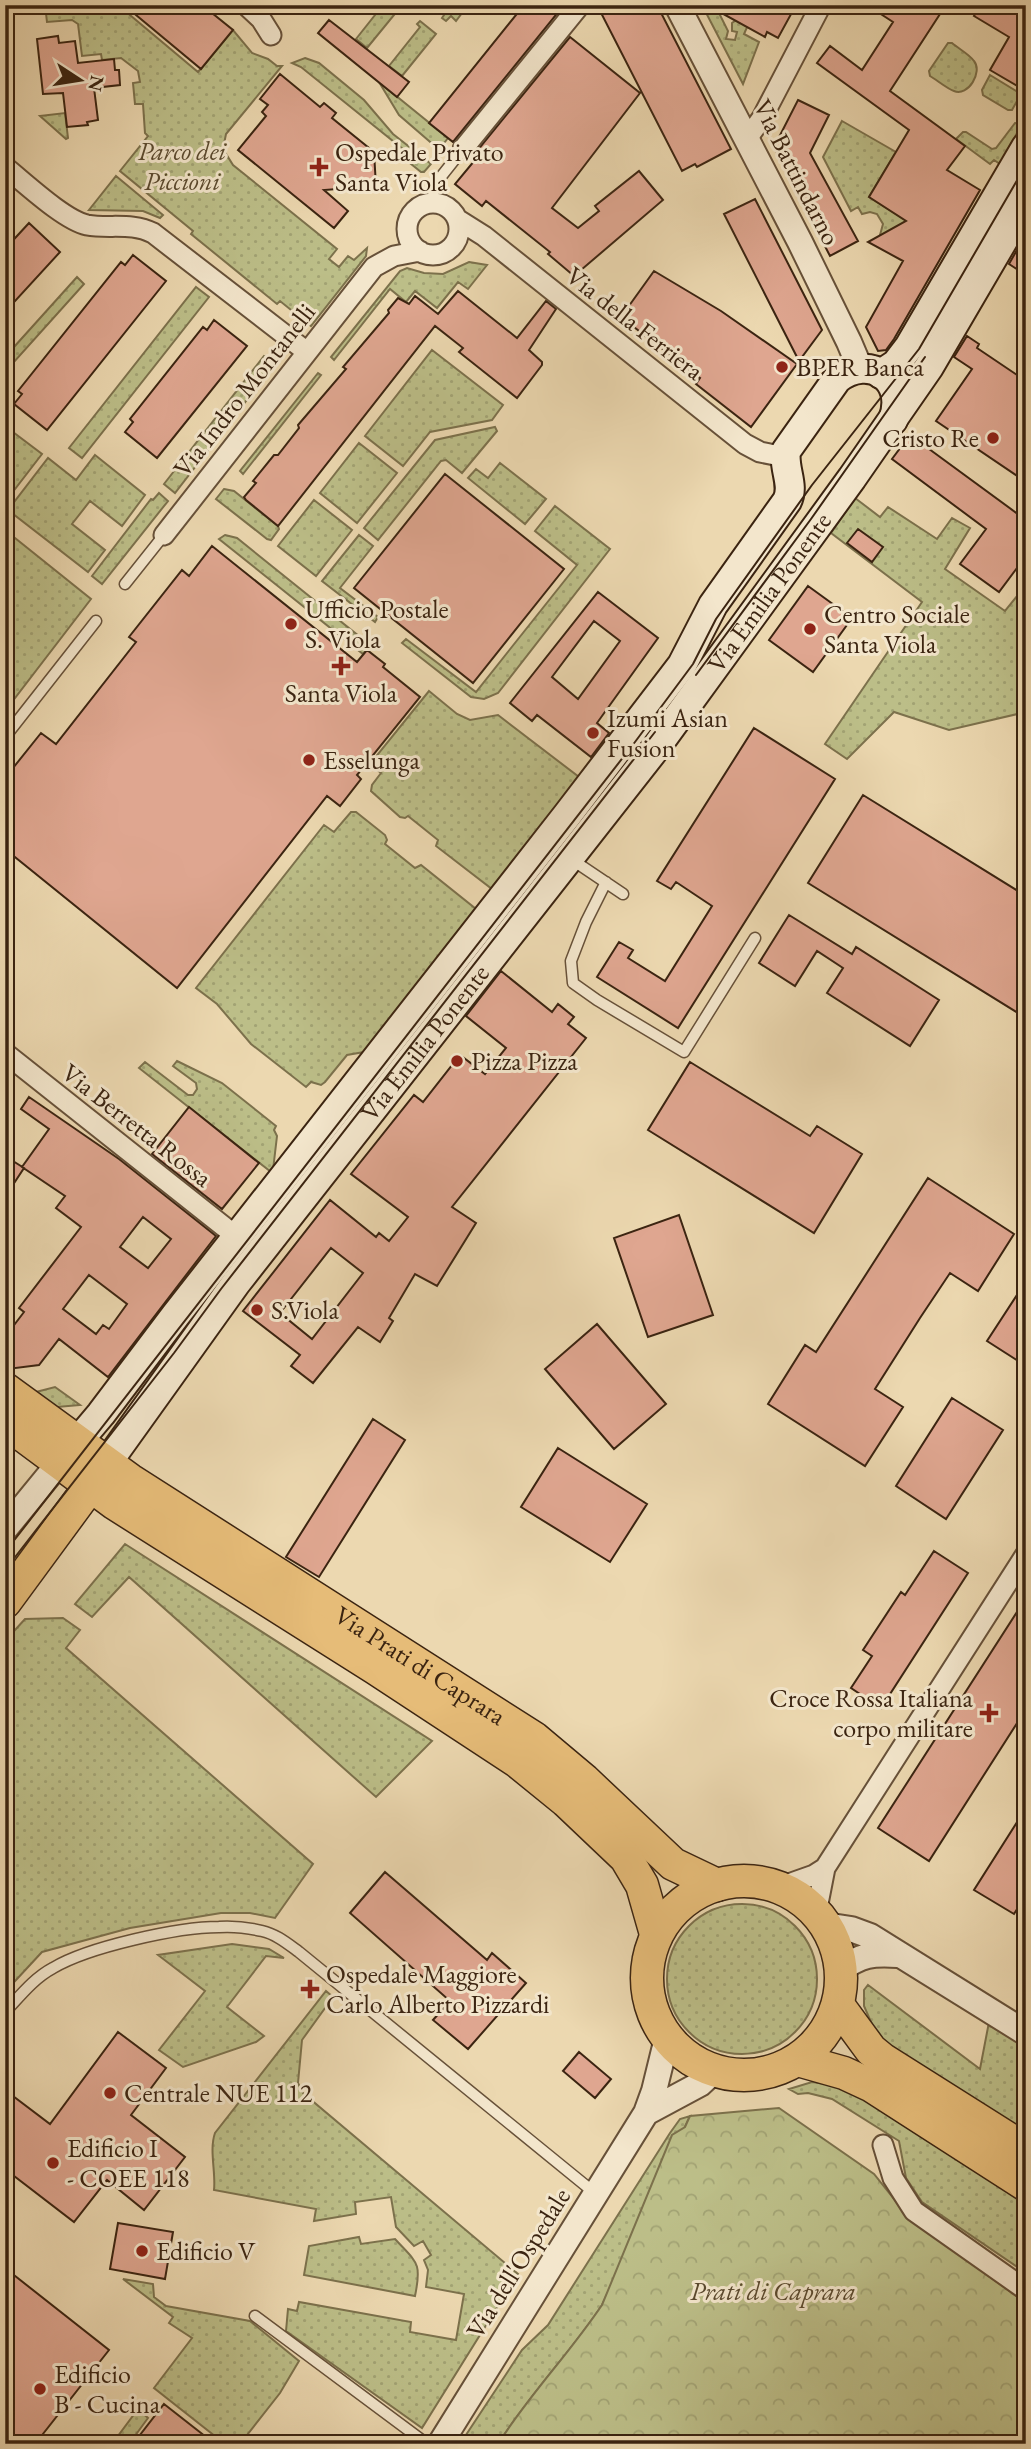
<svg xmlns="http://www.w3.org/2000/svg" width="1031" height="2449" viewBox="0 0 1031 2449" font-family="'EB Garamond',serif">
	<defs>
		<pattern id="green-dots" width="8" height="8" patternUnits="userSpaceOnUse" patternTransform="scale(1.75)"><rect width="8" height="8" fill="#bcbe88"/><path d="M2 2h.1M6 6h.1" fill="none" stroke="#a2a374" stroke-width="1.8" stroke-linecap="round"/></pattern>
		<pattern id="forest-crowns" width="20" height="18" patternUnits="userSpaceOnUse" patternTransform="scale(1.75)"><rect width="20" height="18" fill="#bcbe88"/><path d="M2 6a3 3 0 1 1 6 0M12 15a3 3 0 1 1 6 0" fill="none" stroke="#a2a374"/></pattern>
	</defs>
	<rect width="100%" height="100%" fill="#ecd8b0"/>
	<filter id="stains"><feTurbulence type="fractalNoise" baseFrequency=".00286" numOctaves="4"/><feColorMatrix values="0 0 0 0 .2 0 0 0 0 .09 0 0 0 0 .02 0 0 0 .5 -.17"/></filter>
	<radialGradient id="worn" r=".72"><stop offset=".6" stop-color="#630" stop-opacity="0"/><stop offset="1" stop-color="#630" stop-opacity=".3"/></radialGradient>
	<path fill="url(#green-dots)" stroke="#7c714c" stroke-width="2" d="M45,5H118L198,72L233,30L252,53L268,59L277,66H282L226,134L223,149L233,165L337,249L329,259L339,267L348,256L354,260L367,248L366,256L311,326L280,301L277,304L191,234L193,231L120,171L148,136L145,133L143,104H135L133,83L140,82L138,71L121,58L102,60L101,54L82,56L78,24L72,20L47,22Z
		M383,5H401L404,8L400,11L398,10L367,48L356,39Z
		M451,5H468L456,21L451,16L446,21L442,18Z
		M702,5H715L728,31L726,39L735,40L737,32L732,31V23L757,5L744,34L759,42L743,84Z
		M420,21L436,34L402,76L389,66L420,27L417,24Z
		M948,43H952C959,49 969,54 974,61C983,72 968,97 954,91C946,88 937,80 930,76L929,71Z
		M305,58L319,63L364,100L393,134L431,164L424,172H421L400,155L404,150L301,67L292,63Z
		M990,75L1021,94L1012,110H1008L983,95L982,90Z
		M379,82L448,138L441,147H436L399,115Z
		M65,113L68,138L66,139L40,116Z
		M842,121L896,152L869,197L912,224L883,241L880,235L883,224L877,214L870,212L862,214L858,207L851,211L823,157Z
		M1015,123L1022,124L1000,164L994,160L990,164L956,139L963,132H966L992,149L996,148Z
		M116,176L163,215L160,218L143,211L89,210Z
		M469,262L487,265L468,289L458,282L437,308L415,291L406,302L390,289L334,360L331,357L400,271L407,268L424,273L443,274Z
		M77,277L84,284L5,372V357Z
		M196,287L209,297L82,458L69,448Z
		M432,350L503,405L492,420L430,432L403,466L365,436Z
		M264,356L277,361L175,493L164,484Z
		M318,373L321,375L243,474L240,471Z
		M5,426L42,454L5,502Z
		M495,427L497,431L462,473L446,460L441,461L378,540L364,528L435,440Z
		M359,443L397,473L357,523L320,493Z
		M95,455L145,495L122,526L90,501L72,524L105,550L88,572L8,510L48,458L76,480Z
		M500,463L546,499L525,524L468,478L476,469L488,478Z
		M224,489L234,491L278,526L279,529L271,540L267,539L216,499Z
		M159,493L168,501L102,584L92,576L151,499L153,500Z
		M855,498L880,517L888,507L937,539L952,518L970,528L945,569L1005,611L1026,585V712L949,730L894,712L847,759L825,744L922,602L831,533Z
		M314,500L352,530L316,576L278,546Z
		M555,506L610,549L498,693L484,699L471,697L402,643L406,639L476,692L577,565L535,531Z
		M5,530L91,599L5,711Z
		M225,535L237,538L370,645L363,654L219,539Z
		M359,535L373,546L340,588L378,617L375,622L322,581Z
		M429,691L457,714L470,720L498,715L579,777L492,889L436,846L438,840L408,816L405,818L400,817L371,791L372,785L381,773L370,764Z
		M351,812H356L385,835L387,840L385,844L415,868L421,865L476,909L364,1052L347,1055L325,1082L321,1085L311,1082L306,1087L251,1044L217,1004L196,988L324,825L334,832Z
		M177,1061L222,1083L276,1126L274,1130L277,1136L273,1170L271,1172L139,1068L145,1062L188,1095H193L197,1089L196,1083L173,1066Z
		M55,1387L80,1405L57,1407L36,1392Z
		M125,1544L432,1741L376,1797L129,1577L92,1617L75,1604Z
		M63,1618L80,1630L66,1648L313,1864L275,1918L250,1913H221L130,1928L42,1952L5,1992V1641L25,1619Z
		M667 1979a75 75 0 1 1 150 0a75 75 0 1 1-150 0Z
		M232,1944L269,1949L284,1958L266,1956L227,2007L264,2036L256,2042L183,2067L159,2050L205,1991L158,1955Z
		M868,1985L980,2069L989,2022L1026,2045V2133L878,2038L864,2006V1990Z
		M326,1991L333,1997L302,2040L298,2083L303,2093L518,2274L422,2428L286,2331L288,2309L297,2311L299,2302L411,2322L410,2332L456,2340L464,2294L426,2287L428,2270L424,2260L431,2255L423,2241L414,2246L396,2227L391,2197L355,2202L356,2214L314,2221L316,2209L214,2190C216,2172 209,2150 215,2133Z
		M812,2082L848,2087L1026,2200V2273L922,2202L906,2178L899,2141L832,2099L808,2093L798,2094L789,2089Z
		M690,2116L602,2305C570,2353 529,2395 498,2444H460L522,2350L548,2325L670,2133L680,2119Z
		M359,2237L361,2244L395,2239C417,2263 422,2262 415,2296L304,2275L309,2246Z
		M123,2279L153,2284L154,2297L166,2306L250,2321L299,2361L280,2393L240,2444H225L154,2388L192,2338L169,2323L173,2317Z
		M138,2409L148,2418L129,2444H112Z"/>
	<path fill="url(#forest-crowns)" stroke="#7c714c" stroke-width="2" d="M779,2108L874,2174L910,2219L1026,2303V2444H498C529,2395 570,2353 602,2305L672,2135L685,2127L690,2116Z"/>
	<path fill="#dfa690" stroke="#3b2411" stroke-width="2" fill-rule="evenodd" d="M124,5H202L233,30L201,69Z
		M524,5H564L453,142L429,123Z
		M597,5H657L731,149L697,167L695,164L682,171Z
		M707,5H796L778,38L767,32L765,37Z
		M867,5H927L940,14L890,91L965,146L947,170L980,190L894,339L886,350L878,351L866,327L903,261L868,242L906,221L869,197L909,130L817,63L830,46L862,70L893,22Z
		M981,5H1026V91L990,70L1009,37L974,16Z
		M329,20L409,82L397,97L318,33Z
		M58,36L59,43L75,41L78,63L114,59L115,70H119L120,85L94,88L98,120L87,122L88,125L67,127L63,93L43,94L37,39Z
		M570,37L640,93L552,208L578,228L599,211L595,206L639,171L663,200L574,276L548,254L550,252L486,201L482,206L455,184L475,160L472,157Z
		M280,74L320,107L324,103L336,113L332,118L374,152L376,186L324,190L348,211L334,228L238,150L266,116L262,112L268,105L260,99Z
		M798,100L829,115L810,153L858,241L830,256L774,147Z
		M755,199L822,330L799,361L724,214Z
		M29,223L60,252L5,312V249Z
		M1026,234V275L1009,264Z
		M133,255L166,281L47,430L14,404L22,394L18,391L121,262L125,265Z
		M654,271L721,311L797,364L751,427L696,384L700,378L621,317Z
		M458,291L517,338L546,301L556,309L529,350L542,362V365L517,398L459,352L463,348L435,326L278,526L246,500L244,497L256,483L253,481L274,455H278L299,428L298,425L346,369L343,367L389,313L388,310L398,298L409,304L415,296L438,314Z
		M214,320L247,346L157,458L125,432L133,422L130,419L203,327L207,330Z
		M967,336L979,344L977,348L1026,381V482L936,421L972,369L954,357Z
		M910,435L1026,520V556L999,592L960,564L986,529L892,459Z
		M445,474L564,569L473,683L354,588Z
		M858,529L883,547L872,562L847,543Z
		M212,546L357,662L367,650L385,664L383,667L420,697L357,775L361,779L340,806L327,796L177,988L5,849V778L41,733L56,744L136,642L129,637L182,570L189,576Z
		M808,586L852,618L813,672L769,640Z
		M598,592L658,638L597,723L609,733L591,757L537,715L532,721L510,703ZM594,621L620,641L578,699L552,677Z
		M754,728L835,779L678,1028L597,977L619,942L633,950L628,958L665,981L712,906L676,882L671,889L657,881Z
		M863,795L1026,896V1018L808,883Z
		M789,915L852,954L856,947L939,1000L910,1046L827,993L843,968L817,951L795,986L759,963Z
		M501,971L552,1012L558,1004L574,1017L568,1024L586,1038L452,1207L476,1223L437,1286L415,1274L389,1318L393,1321L380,1342L358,1327L313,1383L291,1366L300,1355L243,1311L330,1200L376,1237L379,1233L389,1241L408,1217L351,1174L414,1095L423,1102L460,1055L485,1074L506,1048L466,1016ZM331,1248L363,1273L312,1339L280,1313Z
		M690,1062L810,1136L817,1126L862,1154L814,1233L648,1130Z
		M29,1097L119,1159L216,1236L108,1377L59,1339L39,1365L8,1369L5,1337L24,1312L19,1308L81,1227L56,1208L65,1196L22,1167L49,1129L21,1109ZM143,1217L171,1239L148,1268L120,1247ZM89,1275L127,1304L109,1329L103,1325L96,1334L63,1309Z
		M189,1107L259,1163L222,1209L152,1154Z
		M5,1156L24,1168L5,1197Z
		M928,1178L1014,1234L978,1291L950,1273L920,1318L875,1389L903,1407L865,1466L768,1404L805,1345L816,1352Z
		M679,1215L713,1315L648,1337L614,1238Z
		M1026,1281V1366L987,1341Z
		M597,1324L666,1404L614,1449L545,1369Z
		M952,1398L1003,1430L946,1519L896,1486Z
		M373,1419L405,1440L319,1577L286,1557Z
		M558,1448L647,1504L610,1562L521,1507Z
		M934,1551L968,1573L881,1708L851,1688L872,1656L863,1650L901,1592L905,1595Z
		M1026,1598V1709L929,1861L878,1828Z
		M1026,1808V1895L1014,1914L974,1890Z
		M385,1872L487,1960L492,1953L526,1983L468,2049L433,2020L450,2001L350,1913Z
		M118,2032L166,2068L131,2115L185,2157L144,2210L107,2180L74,2222L5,2169V2090L50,2124Z
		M579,2052L611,2079L595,2098L563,2071Z
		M118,2223L173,2232L165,2279L110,2269Z
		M5,2268L109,2350L35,2444H5V2403L13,2392L5,2386Z
		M164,2404L215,2444H133Z"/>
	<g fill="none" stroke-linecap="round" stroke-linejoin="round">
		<defs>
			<path id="service" d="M431,203L436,183L463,149
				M125,584L164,535
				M5,737L96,621
				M571,859L623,894
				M606,882L586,922L571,961L573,983L597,1000L684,1052L755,938
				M5,2012C20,1996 34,1978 53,1968C88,1947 178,1927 219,1927C233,1926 249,1928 262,1931C276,1934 288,1944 299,1952L596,2194
				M255,2316L427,2444"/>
			<path id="minor" d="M246,5L261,19L271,35
				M746,140L762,118L821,5
				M463,149L580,5
				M5,167C25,183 64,220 87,225C109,229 132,222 153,233L307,352
				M407 229a26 26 0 1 1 52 0a26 26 0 1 1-52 0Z
				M457,219L484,236L745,444L760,452L785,457
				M164,535L374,267L394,256L420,251
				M5,1053L237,1237
				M780,1887L814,1875L825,1868
				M816,1914L825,1868L1026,1554
				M883,2145L893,2178L914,2211L1026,2290"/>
			<path id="tertiary" d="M677,5L800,242L849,342L860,368
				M5,1529L59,1463
				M825,1925L851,1929L870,1936L1026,2033
				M839,1970C862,1955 871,1953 898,1955
				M646,2113L700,2084L715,2070
				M440,2444L646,2113L654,2091L667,2038"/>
			<g id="secondary">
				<path d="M881,374L896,364L909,347L1026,147"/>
				<path d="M63,1459L101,1414L175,1316L568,814L682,665L713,605L787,501C795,485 783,469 786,451L837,379C870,353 908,380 893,420"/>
				<path id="s1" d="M107,1463L236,1283L654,750L852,478L929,367L1026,201"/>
			</g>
			<g id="primary">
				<path id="s2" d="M5,1389L130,1480L534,1738L584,1780L673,1864L717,1885"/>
				<path d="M5,1422L114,1503L375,1668L518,1762L566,1801L626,1858L642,1885L656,1934"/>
				<path d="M5,1602L102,1470"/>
				<circle cx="744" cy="1978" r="97"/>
				<path d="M838,2005L871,2050L882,2059L1026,2150"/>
				<path d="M798,2060L844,2073L872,2086L1026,2185"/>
			</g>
		</defs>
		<use href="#service" stroke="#675139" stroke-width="13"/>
		<use href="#minor" stroke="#675139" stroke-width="23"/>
		<use href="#tertiary" stroke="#675139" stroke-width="28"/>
		<use href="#secondary" stroke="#3b2411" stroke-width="32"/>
		<use href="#primary" stroke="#3b2411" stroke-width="35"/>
		<use href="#service" stroke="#f3e6cc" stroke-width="10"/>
		<use href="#minor" stroke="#f3e6cc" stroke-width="19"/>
		<use href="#tertiary" stroke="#f3e6cc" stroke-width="24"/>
		<use href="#secondary" stroke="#f3e6cc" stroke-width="28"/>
		<use href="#primary" stroke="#e6bc78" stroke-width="32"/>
		<path stroke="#3b2411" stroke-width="2" d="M696,675L811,519L925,357
			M5,1552L635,742L693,664L716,619L812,485L919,349L1026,165
			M5,1570L174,1353L221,1289L655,732"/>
	</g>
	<g fill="#8f2418" stroke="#f3e6cc" stroke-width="2.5">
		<path d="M315.5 156.5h7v7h7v7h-7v7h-7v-7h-7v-7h7z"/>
		<circle cx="782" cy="367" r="7"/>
		<circle cx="993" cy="438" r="7"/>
		<circle cx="291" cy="624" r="7"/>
		<circle cx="810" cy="629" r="7"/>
		<path d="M337.5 655.5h7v7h7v7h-7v7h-7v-7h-7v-7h7z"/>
		<circle cx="593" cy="733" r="7"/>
		<circle cx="309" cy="760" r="7"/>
		<circle cx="457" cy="1061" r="7"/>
		<circle cx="257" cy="1310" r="7"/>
		<path d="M985.5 1702.5h7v7h7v7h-7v7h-7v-7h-7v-7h7z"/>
		<path d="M306.5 1978.5h7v7h7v7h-7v7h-7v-7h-7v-7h7z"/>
		<circle cx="110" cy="2093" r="7"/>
		<circle cx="53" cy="2163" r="7"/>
		<circle cx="142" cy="2251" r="7"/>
		<circle cx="40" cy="2389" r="7"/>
	</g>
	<g text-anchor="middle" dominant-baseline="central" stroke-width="6" stroke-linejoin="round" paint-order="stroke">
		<g font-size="26" font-style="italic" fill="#5b4a2f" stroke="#f3e6cc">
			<text x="182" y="151">Parco dei<tspan x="182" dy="30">Piccioni</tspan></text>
			<text x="773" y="2291">Prati di Caprara</text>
		</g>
		<g font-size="26" fill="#3b2411" stroke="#f3e6cc" text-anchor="start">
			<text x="335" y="152">Ospedale Privato<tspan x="335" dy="30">Santa Viola</tspan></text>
			<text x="796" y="367">BPER Banca</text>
			<text x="979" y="438" text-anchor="end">Cristo Re</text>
			<text x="305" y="609">Ufficio Postale<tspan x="305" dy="30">S. Viola</tspan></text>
			<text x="824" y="614">Centro Sociale<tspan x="824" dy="30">Santa Viola</tspan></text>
			<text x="341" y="693" text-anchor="middle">Santa Viola</text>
			<text x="607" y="718">Izumi Asian<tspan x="607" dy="30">Fusion</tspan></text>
			<text x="323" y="760">Esselunga</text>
			<text x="471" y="1061">Pizza Pizza</text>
			<text x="271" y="1310">S.Viola</text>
			<text x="973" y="1698" text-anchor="end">Croce Rossa Italiana<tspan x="973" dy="30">corpo militare</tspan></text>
			<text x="326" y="1974">Ospedale Maggiore<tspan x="326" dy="30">Carlo Alberto Pizzardi</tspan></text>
			<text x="124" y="2093">Centrale NUE 112</text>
			<text x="67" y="2148">Edificio I<tspan x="67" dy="30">- COEE 118</tspan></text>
			<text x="156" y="2251">Edificio V</text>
			<text x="54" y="2374">Edificio<tspan x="54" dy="30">B - Cucina</tspan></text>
		</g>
		<g font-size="26" fill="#3b2411" stroke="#f3e6cc">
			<text transform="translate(797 172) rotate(63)">Via Battindarno</text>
			<text transform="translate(635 323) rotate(38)">Via della Ferriera</text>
			<text transform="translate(244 390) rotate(-52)">Via Indro Montanelli</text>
			<text stroke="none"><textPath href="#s1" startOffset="1094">Via Emilia Ponente</textPath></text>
			<text stroke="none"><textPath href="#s1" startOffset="527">Via Emilia Ponente</textPath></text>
			<text transform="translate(137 1125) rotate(38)">Via Berretta Rossa</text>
			<text stroke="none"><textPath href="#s2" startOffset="499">Via Prati di Caprara</textPath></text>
			<text transform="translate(518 2263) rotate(-58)">Via dell'Ospedale</text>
		</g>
	</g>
	<rect width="1031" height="2449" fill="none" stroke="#ecd8b0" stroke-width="28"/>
	<rect x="7" y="7" width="1017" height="2435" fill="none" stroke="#3b2411" stroke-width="3.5"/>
	<rect x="14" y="14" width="1003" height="2421" fill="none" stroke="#3b2411" stroke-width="2"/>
	<g transform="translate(80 80) rotate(102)" stroke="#f3e6cc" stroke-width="5" paint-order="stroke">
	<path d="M0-5L12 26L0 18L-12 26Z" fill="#3b2411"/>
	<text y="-10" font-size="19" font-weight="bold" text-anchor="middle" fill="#3b2411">N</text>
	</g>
	<rect width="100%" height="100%" filter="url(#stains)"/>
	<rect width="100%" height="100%" fill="url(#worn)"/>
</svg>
